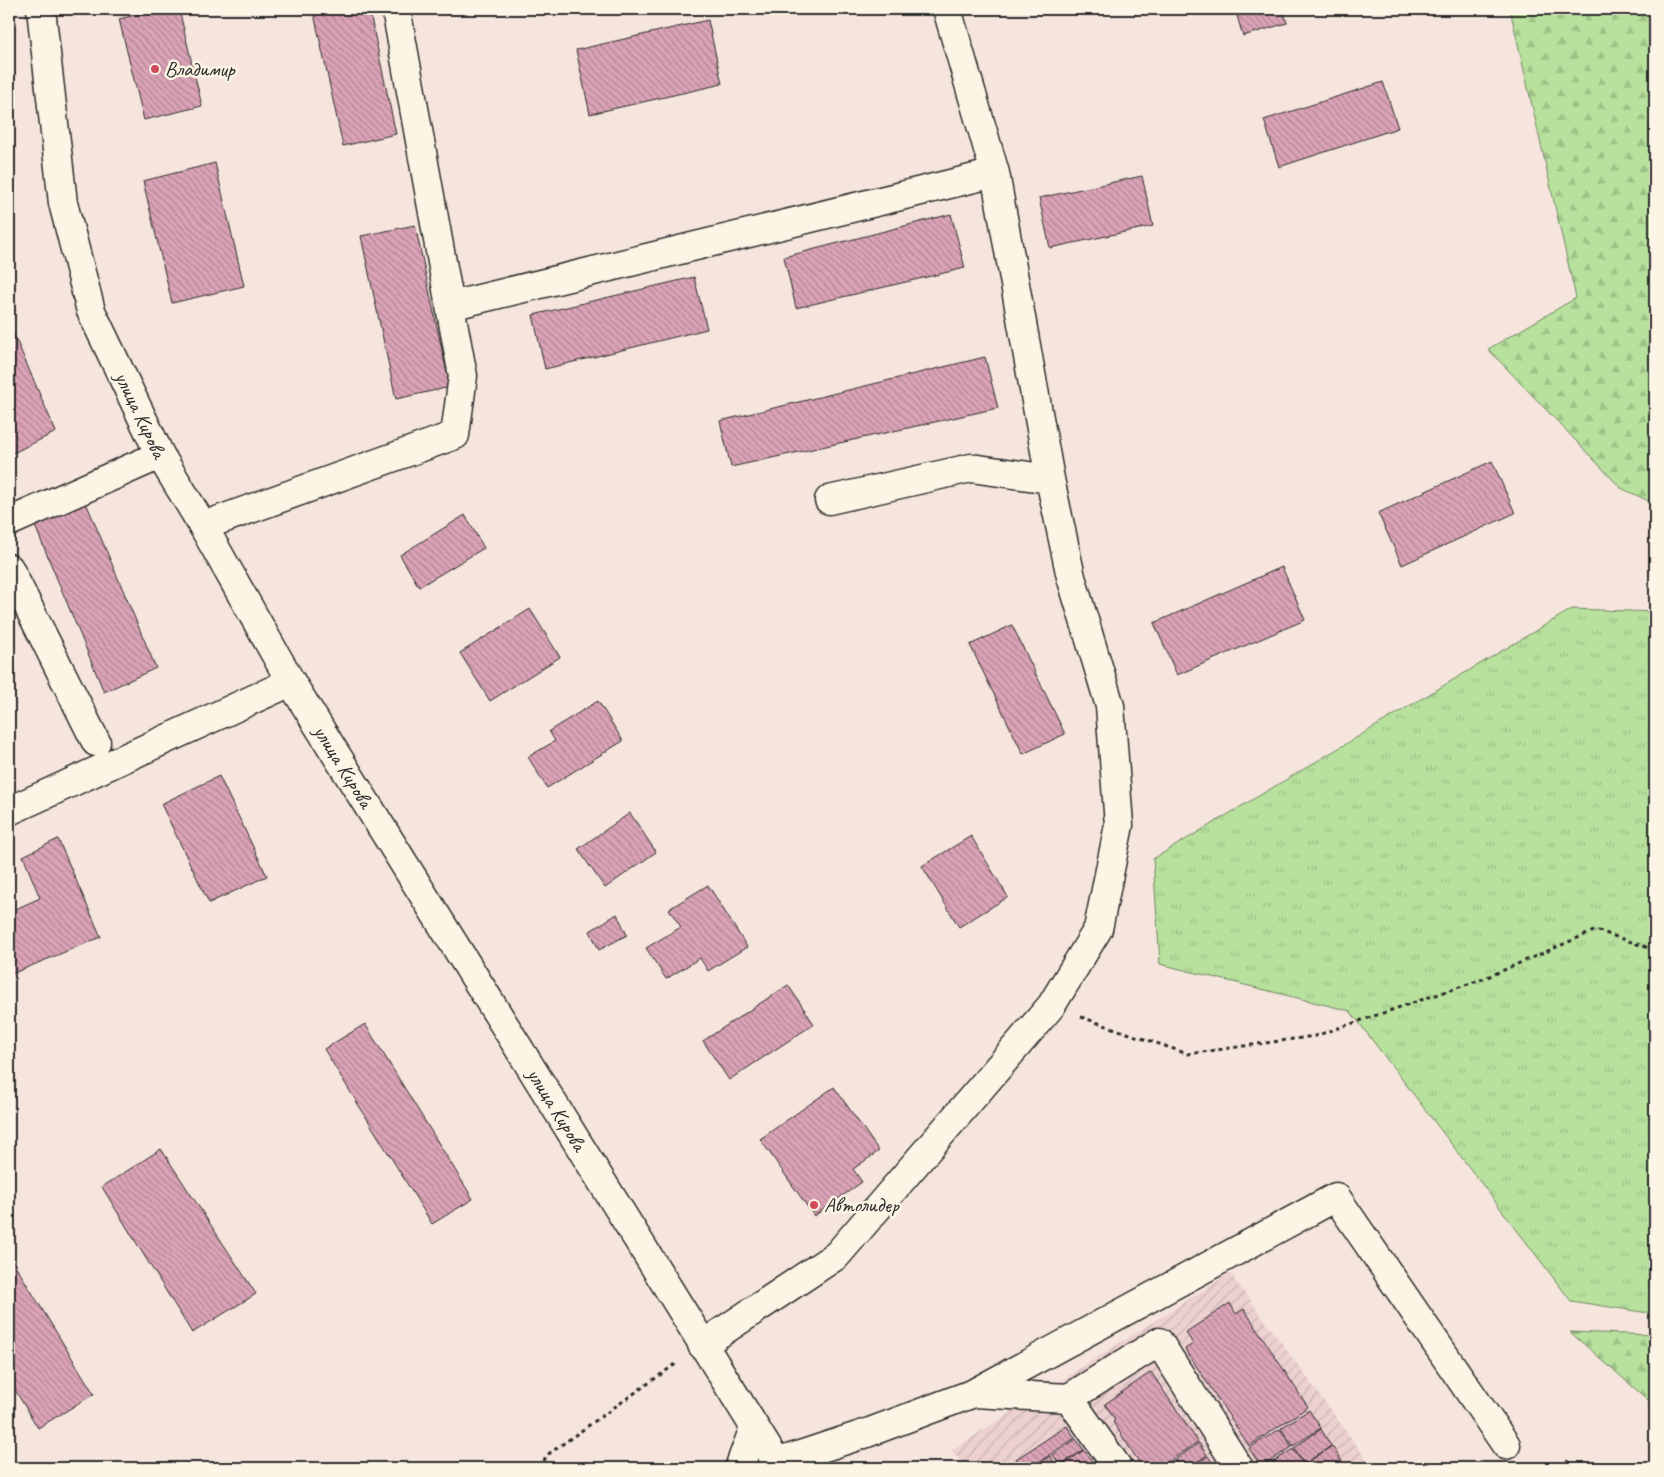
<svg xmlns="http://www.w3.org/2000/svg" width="1664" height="1477" viewBox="0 0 1664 1477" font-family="Caveat,sans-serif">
	<defs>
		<pattern id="industrial-furrows" width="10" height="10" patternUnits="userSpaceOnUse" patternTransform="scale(1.25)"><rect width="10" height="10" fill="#edd1d1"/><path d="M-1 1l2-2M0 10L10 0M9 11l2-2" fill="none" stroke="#cbb4b4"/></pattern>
		<pattern id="grass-tufts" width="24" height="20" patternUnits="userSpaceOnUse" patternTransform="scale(1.25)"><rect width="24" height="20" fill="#b7e19d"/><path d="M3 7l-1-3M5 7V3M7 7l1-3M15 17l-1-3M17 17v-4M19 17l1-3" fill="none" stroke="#9ec187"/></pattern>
		<pattern id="forest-firs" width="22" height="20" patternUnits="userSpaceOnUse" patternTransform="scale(1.25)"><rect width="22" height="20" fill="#b7e19d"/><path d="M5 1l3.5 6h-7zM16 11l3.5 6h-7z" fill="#9ec187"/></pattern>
		<pattern id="building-back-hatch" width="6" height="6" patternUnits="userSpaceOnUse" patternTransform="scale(1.25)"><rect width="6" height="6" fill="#dba3b7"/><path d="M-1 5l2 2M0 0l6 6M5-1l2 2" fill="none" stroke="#b28595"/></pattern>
	</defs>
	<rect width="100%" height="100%" fill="#f5e5dc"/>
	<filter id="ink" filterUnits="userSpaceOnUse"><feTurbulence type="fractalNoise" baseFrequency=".02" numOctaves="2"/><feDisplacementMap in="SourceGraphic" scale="10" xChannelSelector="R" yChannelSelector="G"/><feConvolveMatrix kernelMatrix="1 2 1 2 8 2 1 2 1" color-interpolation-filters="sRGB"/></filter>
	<g filter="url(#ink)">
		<path fill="url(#industrial-furrows)" d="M1230,1273L1373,1468H965L952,1450Z"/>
		<path fill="url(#grass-tufts)" stroke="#718664" d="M1572,609L1655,612V1314L1571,1301L1350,1011L1160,964L1153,859Z"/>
		<path fill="url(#forest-firs)" stroke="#718664" d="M1510,9H1655V504L1621,488L1488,349L1576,298Z
			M1570,1332L1655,1335V1406Z"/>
		<path fill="url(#building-back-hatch)" stroke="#2b2b2b" d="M160,9H179L202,106L144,120L119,19Z
			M313,9H369L396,134L343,146Z
			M1235,9H1283L1287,23L1243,36Z
			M708,20L722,84L590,114L576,50Z
			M1383,82L1398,128L1279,167L1264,120Z
			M215,163L244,286L172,303L143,181Z
			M1142,176L1153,226L1050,248L1039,198Z
			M951,214L965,268L796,308L784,257Z
			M415,225L450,387L396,399L361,236Z
			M694,277L707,329L545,369L533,315Z
			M9,323L56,432L9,455Z
			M985,357L998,408L731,467L720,421Z
			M1492,461L1515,513L1402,565L1378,513Z
			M84,498L156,668L104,692L33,521Z
			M465,515L484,548L419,587L400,555Z
			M1282,567L1305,620L1177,675L1154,623Z
			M530,609L560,657L490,701L460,653Z
			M1012,625L1065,734L1023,754L970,645Z
			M598,701L623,741L547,788L528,757L555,741L549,731Z
			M219,776L267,876L209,903L161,804Z
			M630,813L656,852L605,888L578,849Z
			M971,836L1008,897L959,927L922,866Z
			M58,839L101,937L9,975V912L40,898L23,856Z
			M708,885L747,947L708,971L700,958L666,979L646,948L681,927L669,909Z
			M617,914L627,935L599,950L590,931Z
			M788,985L814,1024L729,1080L703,1041Z
			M365,1024L473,1199L432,1224L324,1049Z
			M834,1087L879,1151L853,1169L862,1182L814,1216L760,1139Z
			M161,1149L256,1294L192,1333L102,1187Z
			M9,1255L94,1394L38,1428L9,1380Z
			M1230,1303L1236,1314L1244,1309L1308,1407L1249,1446L1185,1349L1193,1344L1186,1332Z
			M1151,1372L1198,1442L1159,1468H1143L1113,1422L1115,1420L1105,1404Z
			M1309,1410L1321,1428L1293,1446L1281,1428Z
			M1067,1426L1075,1438L1030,1468H1023L1016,1459Z
			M1280,1429L1292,1447L1261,1467L1249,1448Z
			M1321,1429L1331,1446L1304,1464L1294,1448Z
			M1076,1439L1084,1450L1060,1465L1053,1455Z
			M1199,1443L1207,1455L1188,1468H1182L1176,1459Z
			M1332,1446L1343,1463L1334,1468H1307L1305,1464Z
			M1293,1449L1303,1464L1296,1468H1264Z
			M1084,1450L1092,1461L1081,1468H1062L1061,1466Z
			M1050,1456L1057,1467L1056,1468H1032Z
			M1208,1456L1216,1468H1190Z
			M1174,1460L1179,1468H1162Z
			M1567,1460L1579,1468H1561Z"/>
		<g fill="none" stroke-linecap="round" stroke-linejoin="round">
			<defs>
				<path id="minor" d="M396,9L450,306
					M829,500L971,468L1050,479
					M9,522L160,455
					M203,526L455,435L463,376L450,306L995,173
					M9,568L96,742
					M9,811L291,682
					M702,1345L837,1255L1051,1006L1098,929L1119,825L1110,706L1071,577L1050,479L995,173L947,9
					M974,1393L1069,1398L1118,1468
					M1069,1398L1159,1342L1239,1468
					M776,1463L867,1433L974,1393L1336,1197L1506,1445
					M739,1468L754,1428"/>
				<g id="major">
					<path id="s1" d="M41,9L63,203L91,311L160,455L203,526L291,682L780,1468"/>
				</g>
			</defs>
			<use href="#minor" stroke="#2b2b2b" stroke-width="31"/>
			<use href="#major" stroke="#2b2b2b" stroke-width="31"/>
			<path stroke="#2b2b2b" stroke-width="3" stroke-dasharray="4 4" stroke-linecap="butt" d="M1081,1017L1188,1054L1315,1036L1483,979L1596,930L1655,950
				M540,1468L547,1455L677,1363"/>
			<use href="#minor" stroke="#fcf5e5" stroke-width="28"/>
			<use href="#major" stroke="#fcf5e5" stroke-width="28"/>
		</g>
	</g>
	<g fill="#d1495b" stroke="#fcf5e5" stroke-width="2">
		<circle cx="155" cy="69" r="5"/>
		<circle cx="814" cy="1205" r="5"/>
	</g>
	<g text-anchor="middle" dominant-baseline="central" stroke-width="5" stroke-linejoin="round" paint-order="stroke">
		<g font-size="21" fill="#2b2b2b" stroke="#fcf5e5" text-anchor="start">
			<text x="165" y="69">Владимир</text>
			<text x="824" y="1205">Автолидер</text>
		</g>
		<g font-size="21" fill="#2b2b2b" stroke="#fcf5e5">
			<text stroke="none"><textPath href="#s1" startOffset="422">улица Кирова</textPath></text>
			<text stroke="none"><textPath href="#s1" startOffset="828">улица Кирова</textPath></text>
			<text stroke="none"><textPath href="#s1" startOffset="1232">улица Кирова</textPath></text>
		</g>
	</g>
	<rect width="1664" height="1477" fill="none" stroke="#fcf5e5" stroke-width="30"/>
	<rect x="15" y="15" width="1634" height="1447" fill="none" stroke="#2b2b2b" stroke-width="2" filter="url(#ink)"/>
</svg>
